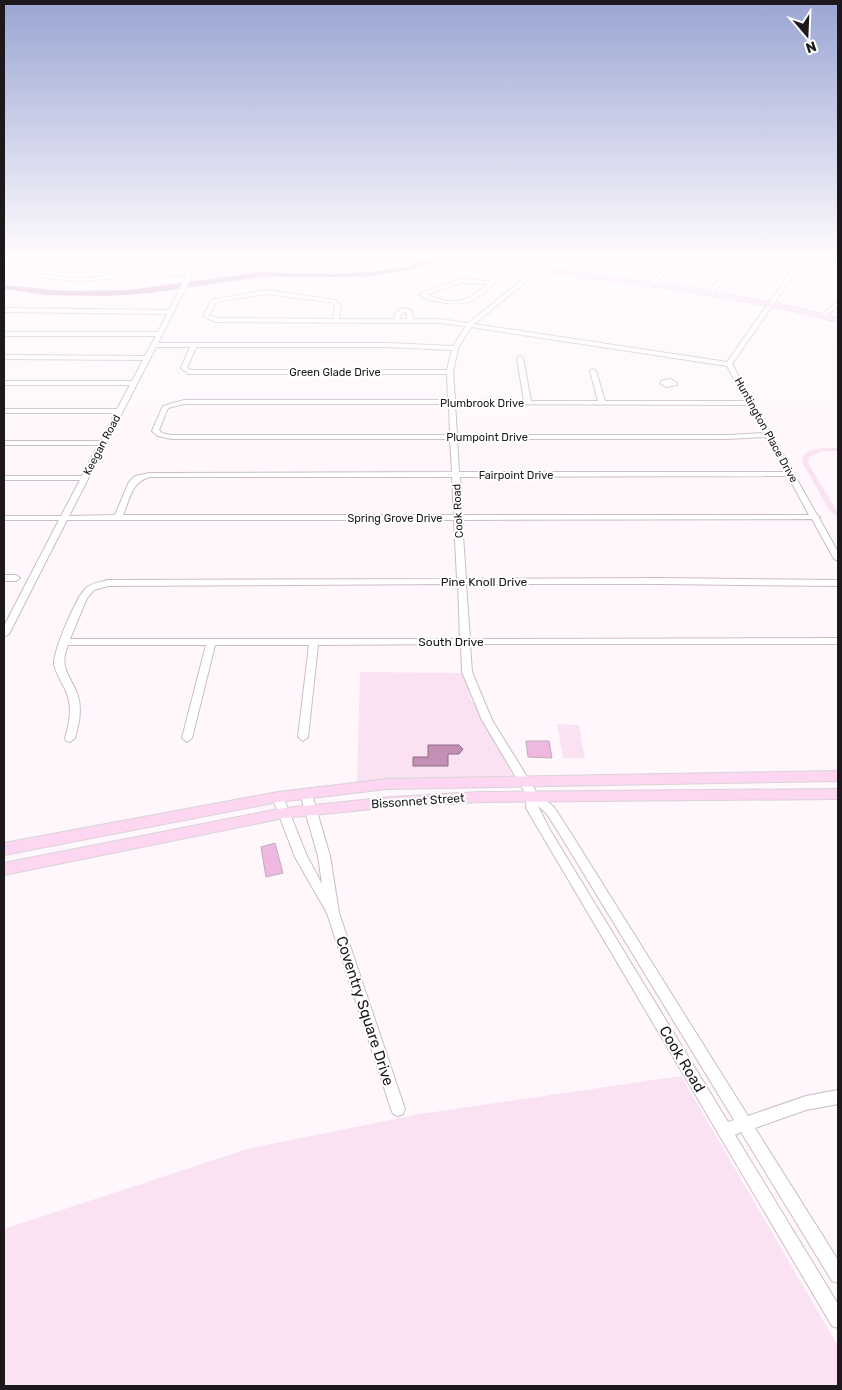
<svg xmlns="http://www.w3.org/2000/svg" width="842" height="1390" viewBox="0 0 842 1390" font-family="Rubik,sans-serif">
	<rect width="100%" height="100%" fill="#fff7fc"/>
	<path fill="#fbe2f3" d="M227,258L234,261L252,262L253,270L196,278L205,260Z
		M823,448H838V451H822L809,457L808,463L838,513V518L829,510L802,462C802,451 814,449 823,448Z
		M360,672L462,673L471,699L514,777L357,782Z
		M557,724L579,725L585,758H563Z
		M681,1076L838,1346V1386H4V1229L247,1149L420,1114Z"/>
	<path fill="#c38fb4" stroke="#916b86" d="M428,745H459L463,749L459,754H448V766H413V757H428Z"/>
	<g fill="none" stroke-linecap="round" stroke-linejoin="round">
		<path fill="#c38fb4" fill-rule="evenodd" d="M434,256H444L414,269L364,277H261L150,293L108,296L45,295L4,289V285L66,291L129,290L261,272L332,274L380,271L409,266Z"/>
	</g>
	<path fill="#efb8e0" stroke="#bcafb8" d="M526,741H549L552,758L528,757Z
		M275,843L283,873L266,877L261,847Z"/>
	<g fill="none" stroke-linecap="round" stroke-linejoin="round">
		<defs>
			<path id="minor" d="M61,256H71L167,271L189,272L198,256H202L158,343H387L453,346L466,326L439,323L216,322L203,316L212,300L266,290L335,300L341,305L339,319H394L396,312L405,308L412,311L413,319H439L468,323L553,256H558L474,324L727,362L802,256H806L804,260L838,268V271L802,263L732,364L817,515L820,517L819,518L838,552V561L834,559L812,519L462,520L466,579L660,578L838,580V586L660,584H466L470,639L838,638V644H470L472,672L492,720L537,793L554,807L567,827L748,1116L806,1096L838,1090V1104L806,1110L755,1128L838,1260V1283L832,1281L741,1132L735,1135L838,1304V1328L832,1326L526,808L527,796L482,720L462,672L461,644L318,645L308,737L303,741L298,737L309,645H215L192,738L187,742L182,738L206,645H68C58,669 71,675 78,696C82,710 79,724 75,738L70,742L66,741L65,738C70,722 73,705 65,689C61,681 56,673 54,664C53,652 76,597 86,588C91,583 101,582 108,580L457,579L454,520H67L9,634L4,637V626L59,520H4V516H61L80,480H4V476H82L98,445H4V441H101L115,413H4V409H117L130,385H4V381H132L143,360L4,359V355L145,356L156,336H4V332H158L167,314L4,312V308L169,310L187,275H167L130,268L109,279L80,281L54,279L4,269V266C43,274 87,288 124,268L63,257ZM266,294L331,302L335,305L333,319L217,318L209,315L216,302ZM405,312L407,313V319H400L401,314ZM471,327L727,366L746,401H605L596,371L593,369L590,371L598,401H531L523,358L520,356L517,358L524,401L455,400L453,372L458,348ZM156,347H190L181,368L189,374H447L448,400H184L163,406L152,431L158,436L171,439H450L452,472L150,473L135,476L129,482L115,515L69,516ZM196,347H387L452,350L447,370H191L187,368ZM184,404H449L450,435H171L162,433L159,430L168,408ZM455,404L749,405L764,433L727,435H457ZM766,437L786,472H459L457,439H727ZM788,476L809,515H462L460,477ZM150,477H452L454,515H123C130,499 131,482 150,477ZM458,584L460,639H70L87,598L94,590L108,586ZM538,806L546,813L559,833L734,1120L728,1122L550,830Z
				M229,256L244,259H333L383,256L333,263H244L228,260Z
				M491,256H496L488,263H484V261Z
				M614,256H619L596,277H592V275Z
				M676,256H681L654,285H650V283Z
				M740,256H744L713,293H709V291Z
				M495,278L497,279V281C477,301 466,308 437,301C430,300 424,299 419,294L462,279L490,281ZM462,283L487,284C466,303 453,307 426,294Z
				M838,301V306L825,317H821V315Z
				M671,379L677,383V385L666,387L660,383L663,380Z
				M4,575H16L20,578L16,581H4Z
				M306,790L310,791L312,794L330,856L339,913L405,1109L403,1114L398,1116L393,1114L391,1109L327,913L295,857L272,797L274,794H282L307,856L322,884L318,856L300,794L302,791Z"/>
			<path id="major" d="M447,256H460L693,288L790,306L838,318V322L790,310L693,292L498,265Z
				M838,771V781L387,789L278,802L4,855V843L278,792L387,779Z
				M838,789V799L480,802L392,807L284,818L4,875V863L284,808L392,797L480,792Z"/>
		</defs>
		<use href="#minor" stroke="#cabdc6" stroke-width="2"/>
		<use href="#major" stroke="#d6d5d6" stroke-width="2"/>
		<use href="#minor" fill="#fff" fill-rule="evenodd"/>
		<use href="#major" fill="#fdd6f2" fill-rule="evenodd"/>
	</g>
	<linearGradient id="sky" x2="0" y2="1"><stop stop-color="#99a5d3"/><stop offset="0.57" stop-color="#fffbfe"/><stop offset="1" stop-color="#fffbfe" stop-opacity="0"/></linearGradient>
	<rect width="842" height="450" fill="url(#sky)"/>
	<g text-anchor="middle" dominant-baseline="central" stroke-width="4" stroke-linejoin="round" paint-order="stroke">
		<g font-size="11" fill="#1d181b" stroke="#fff">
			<text x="335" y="372">Green Glade Drive</text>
			<text x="482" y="403">Plumbrook Drive</text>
			<text transform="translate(766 430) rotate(61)">Huntington Place Drive</text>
			<text x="487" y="437">Plumpoint Drive</text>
			<text transform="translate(102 445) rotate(-62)">Keegan Road</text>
			<text x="516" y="475">Fairpoint Drive</text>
			<text transform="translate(458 511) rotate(-93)">Cook Road</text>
			<text x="395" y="518">Spring Grove Drive</text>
		</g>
		<g font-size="12" fill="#1d181b" stroke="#fff">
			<text x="484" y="582">Pine Knoll Drive</text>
			<text x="451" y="642">South Drive</text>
			<text transform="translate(418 801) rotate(-4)">Bissonnet Street</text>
		</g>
		<g font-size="15" fill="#1d181b" stroke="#fff">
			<text transform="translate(365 1011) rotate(72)">Coventry Square Drive</text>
			<text transform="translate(682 1059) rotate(59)">Cook Road</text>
		</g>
	</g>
	<rect width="842" height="1390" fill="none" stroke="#1d181b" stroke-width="10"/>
	<g transform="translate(807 35) rotate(161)" stroke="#ffffff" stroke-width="4" paint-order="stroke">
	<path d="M0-4L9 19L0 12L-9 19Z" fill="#1d181b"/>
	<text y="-8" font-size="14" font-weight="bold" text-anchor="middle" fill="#1d181b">N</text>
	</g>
</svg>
